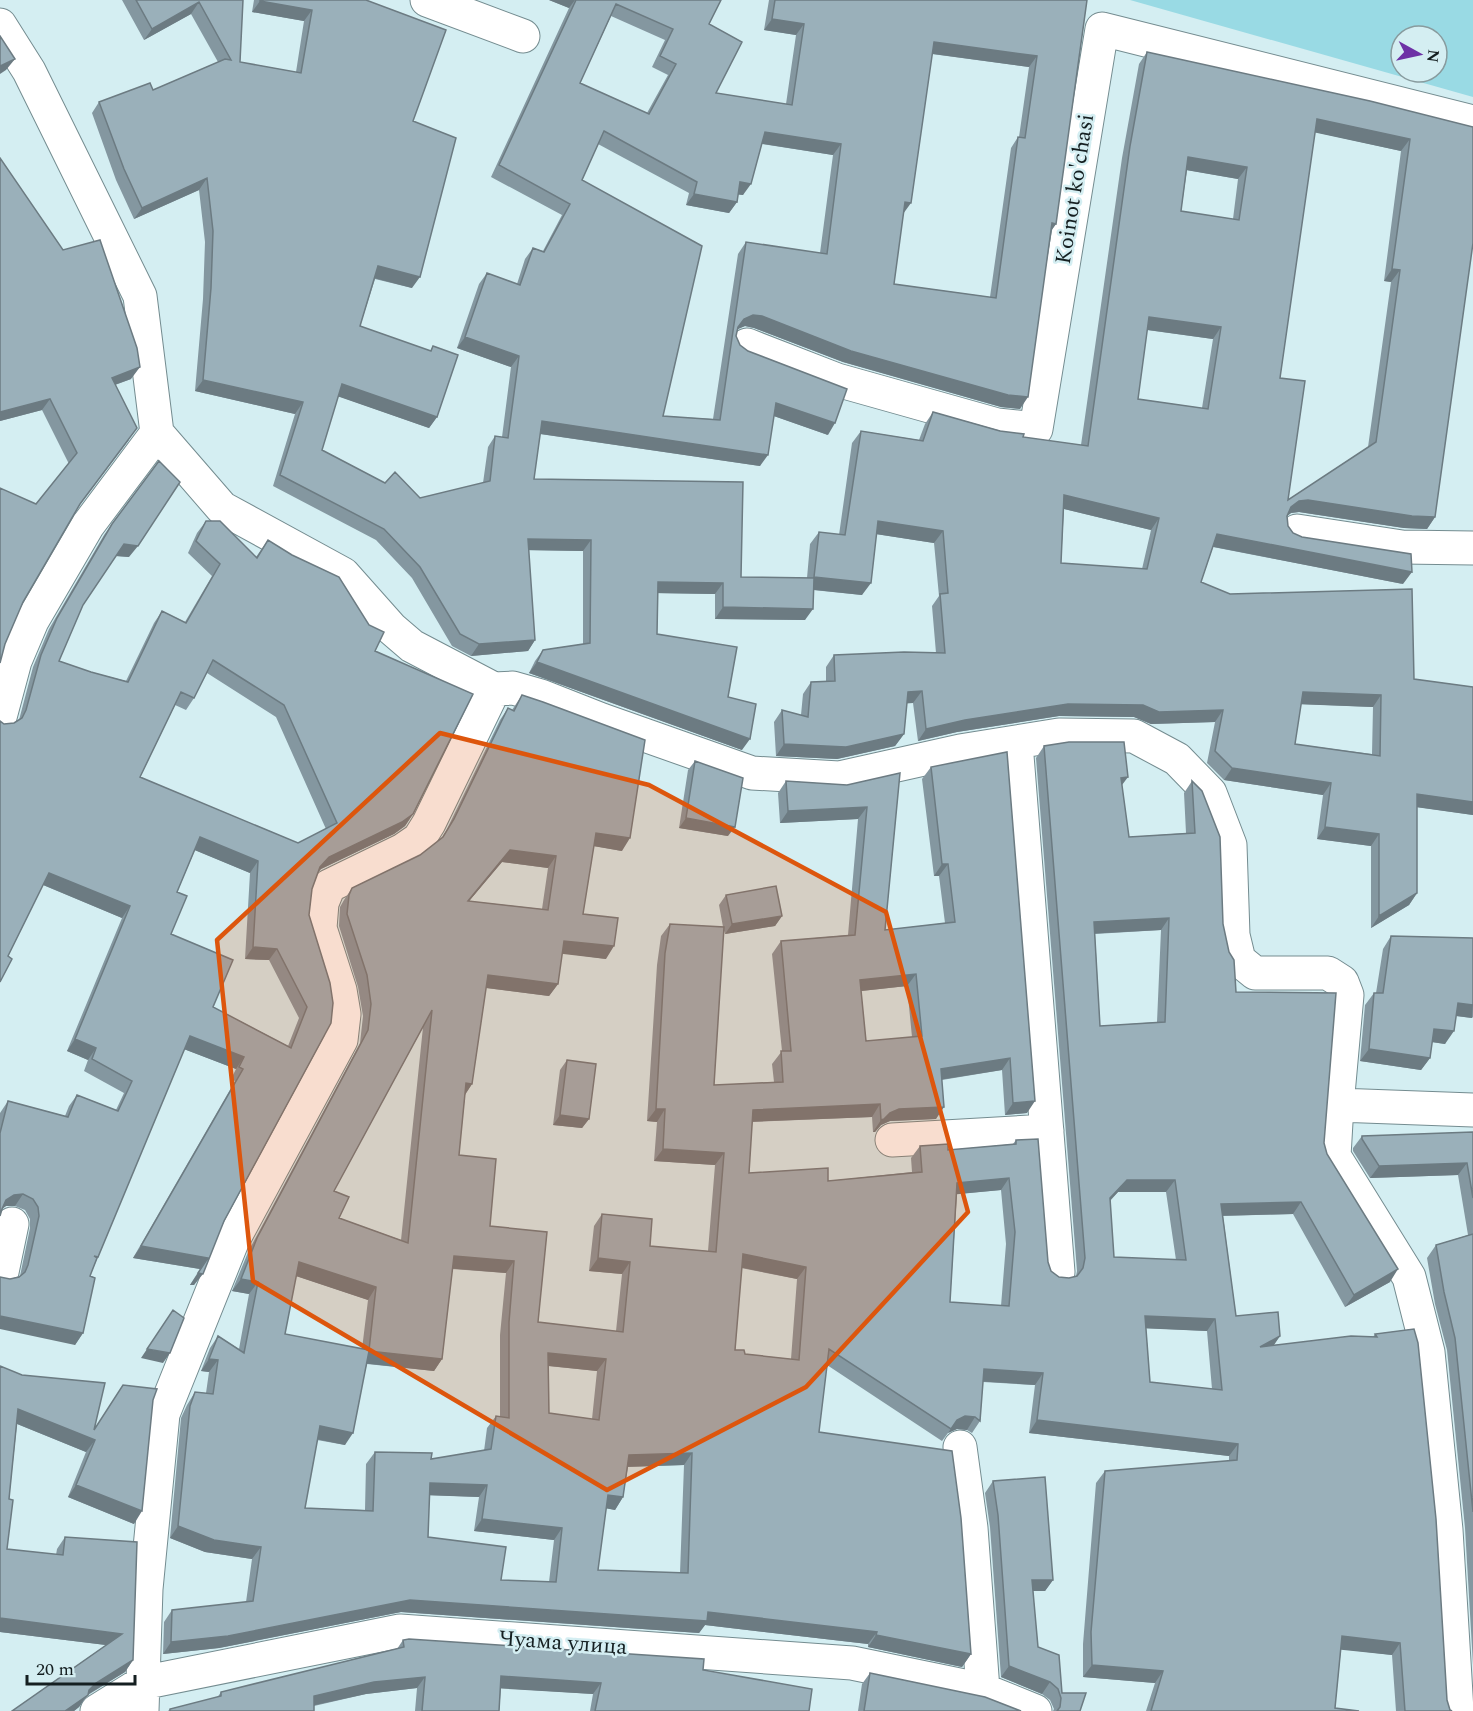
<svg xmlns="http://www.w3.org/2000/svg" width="1473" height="1711" viewBox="0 0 1473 1711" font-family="Spectral,serif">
	<rect width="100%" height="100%" fill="#d4eef2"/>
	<path fill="#99dae4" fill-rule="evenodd" d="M1130,0H1473V97ZM1401,36H1437V72H1401Z"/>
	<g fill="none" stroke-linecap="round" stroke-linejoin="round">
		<defs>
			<path id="minor" d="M427,0L523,36
				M0,25L29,71L140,296L157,433L222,508L343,574L391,628L412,646L494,689L513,688L541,696L602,720L752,773L839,778L960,751L1059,735L1134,736L1177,759L1210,793L1230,845L1233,935L1239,960L1255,973H1328L1342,982L1347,995L1337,1105
				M747,345L837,380L997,425L1036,429L1102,29L1473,122
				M1297,531L1402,547L1473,548
				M0,717L15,661L32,621L88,525L157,433
				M1016,743L1058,1272
				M892,1140L1047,1131
				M0,1272H2L12,1224
				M960,1447L971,1528L983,1690
				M97,1711L142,1683L400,1631L852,1663L983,1690L1035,1711
				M142,1711L146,1589L163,1414L232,1242L341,1040L344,1014L340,990L320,928L322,903L329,886L403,850L419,839L429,823L494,689
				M1457,1711L1446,1530L1428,1352L1409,1277L1334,1156L1337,1105L1473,1110"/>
		</defs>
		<use href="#minor" stroke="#748c90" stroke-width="35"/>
		<use href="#minor" stroke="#fff" stroke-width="33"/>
	</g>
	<path fill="#8497a0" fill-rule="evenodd" d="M122,0H243L240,62L296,72L304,21L252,12L254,0H366L413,121L412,288L375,279L360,326L430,351L433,346L437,417L429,428L338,396L322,450L385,483L420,498L483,483L488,447L495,436L502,437L511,367L457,348L479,284L487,273L517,284L525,259L533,248L543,251L562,215L491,177L569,8L549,0H721L709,24L716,93L786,104L796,35L764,30L769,0H1087L1056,224L1051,231L1020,409L1001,407L843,362L754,328L745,326L737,329L736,336L740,345L828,435L774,416L760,466L540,434L534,479L741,577L807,578L810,544L819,532L839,535L852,443L861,431L919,440L925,424L933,412L1023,437L1081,445L1122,158L1139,64L1147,52L1473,127L1435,517L1427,529L1404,528L1299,512L1291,513L1287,516L1288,526L1293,533L1403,584L1213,547L1201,582L1414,679L1473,687V815L1417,807V893L1409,905L1371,928V846L1317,839L1323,795L1224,780L1207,763L1215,722L1151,724L1134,717L1059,716L957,732L918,741L913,703H907L904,734L895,746L837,759L776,756L774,722L782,710L801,715L803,694L811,682L826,681V667L834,655L936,653L932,606L939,596L934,543L876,534L862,595L813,590L805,620L715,619V594L658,593L657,634L728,697L742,750L529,673L535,661L543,650L583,644V551L528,550L535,640L528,651L471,656L452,646L412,578L376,540L273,486L295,414L195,391L203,299L205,242L199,190L134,219L116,180L92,113L99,102L153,90L218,62L191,14L144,40ZM611,16L665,40L652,67L668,75L647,113L580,83ZM932,54L1029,67L1019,137H1018L1011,148L990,297L894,284L903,214ZM1315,132L1401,151L1384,281L1391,282L1368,447L1288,500L1280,378ZM598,144L689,193L686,205L729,213L737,202L738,194L743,195L762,144L833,155L820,253L746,242L738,254L713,419L663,416L582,180ZM1187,170L1238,179L1233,219L1181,211ZM1147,330L1213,339L1202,408L1138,399ZM1064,509L1151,530L1142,569L1061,563ZM1301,704L1373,707L1372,754L1295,744Z
		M0,158L131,379L115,385L129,440L78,507L23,602L5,644L36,504L69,464L42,410L0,421Z
		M206,521L256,557L268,540L375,651L413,814L405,826L394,834L321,869L318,872L312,889L309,915L330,983L194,1285H190L200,1269L133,1258L235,1081L231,1079L236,1069L184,1049L90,1276L83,1333L75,1345L10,1279L20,1276L30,1228V1219L25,1210L15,1206H6L2,1209L0,1216V1113L8,1101L65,1116L69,1106L77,1095L116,1110L124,1093L84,1071L88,1060L67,1051L122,918L43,885L8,956L4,724L14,723L19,720L33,667L49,629L104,535L112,524L129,557L116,556L83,605L59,661L91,672L126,681L154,623L162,611L185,622L212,576L188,553L197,533ZM207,673L276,717L326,829L298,843L140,777L175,705L186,710L194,698ZM195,850L250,873L245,959L269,960L299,1018L288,1046L213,1007L171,934L177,892Z
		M522,695L622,851L594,846L583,914L606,959L562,953L558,984L549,996L486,988L472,1084L465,1095L459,1155L490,1226L547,1232L538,1322L616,1331L622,1274L589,1271L594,1226L602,1214L650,1246L708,1251L715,1165L654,1161L657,1122L647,1121L657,965L661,936L670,924L723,927L719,905L726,895L782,916L775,926L725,934L723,927L714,1085L774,1082L772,1064L782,1051L772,954L781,941L848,935L858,819L780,823L778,793L786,781L847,785L900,773L885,930L945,923L939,876H934L922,779L931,767L1027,1113L1005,1115L1002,1070L942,1080L936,1119L890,1121L881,1125L875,1132H873L872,1117L752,1122L749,1173L828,1181L912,1172L911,1158L920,1146L948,1150L1013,1144L1016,1140L1048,1262L1051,1271L1059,1277L1069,1278L1076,1276L1077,1271L1036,758L1044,746L1122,785L1129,837L1186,833L1184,793L1192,781L1223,924L1236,992L1324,1143L1327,1154L1390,1282L1345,1307L1293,1214L1223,1216L1236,1316L1280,1336L1273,1345L1373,1337L1375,1334L1414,1329L1447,1700L1450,1710L1452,1711H1396L1392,1655L1341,1649L1335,1708L1359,1711H1146L1155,1683L1083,1677V1644L1096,1483L1105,1471L1229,1461V1456L1029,1433L1035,1385L983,1382L980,1421L972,1433L967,1430L957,1429L948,1433L942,1441L827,1365L819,1432L971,1654L962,1667L868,1647V1644L705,1625L699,1633L401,1612L219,1648L163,1654L164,1622L172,1610L246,1602L252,1559L205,1552L170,1538L181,1418L187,1405L195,1392L206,1393L209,1372L201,1371L210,1348L218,1336L239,1349L249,1294L232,1291L249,1250L360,1043L363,1016L358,987L339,926L340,907L344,900L352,888L420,855L441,839L446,831L500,720L508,708L512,710ZM502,862L548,868L542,909L469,901ZM1161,930L1157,1022L1100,1026L1095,934ZM907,986L912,1037L866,1041L861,991ZM423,1027L401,1240L339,1218L334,1191ZM1001,1190L1006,1244L1001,1306L950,1302L957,1194ZM1118,1192H1166L1176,1260L1114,1257L1110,1201ZM741,1268L797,1279L791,1359L745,1354L735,1350ZM452,1269L506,1273L500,1335V1417L496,1416L487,1428L484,1451L431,1459L375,1452L366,1464L365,1510L305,1508L317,1440L345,1445L367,1364L434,1371L442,1359ZM296,1276L368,1300L362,1349L285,1334ZM1146,1328L1207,1331L1212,1389L1150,1382ZM548,1366L597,1371L592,1419L549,1413ZM684,1465L680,1573L598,1570L606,1508L615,1510L623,1497L628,1467ZM429,1495L479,1497L474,1531L554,1540L549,1582L501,1580L428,1537Z
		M695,761L728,836L679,828L688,770Z
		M1391,936L1473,938V1017L1472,1018L1456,1016L1445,1044L1432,1042L1430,1058L1421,1070L1360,1061L1365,1005L1374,993H1376L1383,949Z
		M567,1060L589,1119L582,1128L553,1125L560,1070Z
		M1473,1132V1665L1465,1528L1447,1350L1435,1304L1427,1258L1436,1245L1468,1235L1458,1175L1370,1178L1353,1151V1148L1362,1136Z
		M0,1366L94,1429L153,1400L134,1524L68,1497L86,1452L17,1424L9,1499L7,1549L56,1555L57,1549L65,1537L133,1660L125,1672L88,1695L79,1707L74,1711H12L106,1645L0,1632Z
		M993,1481L1053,1580L1045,1591H1033L1038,1647L1062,1693L1080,1711H1053L1054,1709L1050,1700L1042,1694L1001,1677L990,1527L985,1493Z
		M403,1640L703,1670L809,1711H590L593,1694L501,1688L499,1711H415L417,1688L366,1694L314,1706V1711H168L170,1709L217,1698L221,1692L397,1649Z
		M870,1673L1021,1711H858L862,1684Z"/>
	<path fill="#6c7b82" d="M549,0H575L569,8Z
		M260,1L312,10L304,21L252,12Z
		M199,2L191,14L144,40L152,29Z
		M772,19L804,24L796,35L764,30Z
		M934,42L1037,56L1029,67L926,53Z
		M15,59L6,70L0,74V66Z
		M1317,119L1410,139L1401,151L1308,131Z
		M765,132L841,144L833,155L757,143Z
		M1188,157L1247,167L1238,179L1180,169Z
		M207,178L199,190L134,219L142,208Z
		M740,182L751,184L743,195L732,194Z
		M694,194L737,202L729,213L686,205Z
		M905,202L911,203L903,214Z
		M1052,223L1056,224L1048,235Z
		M378,266L420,277L412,288L370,277Z
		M1392,269L1400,270L1391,282L1384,281Z
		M753,315L762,316L1028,397L1020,409L1001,407L843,362L754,328L745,326L736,330L730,338L744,319Z
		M1149,317L1221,327L1213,339L1141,329Z
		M465,337L519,356L511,367L457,348Z
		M140,367L131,379L103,389L112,378Z
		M203,380L303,402L295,414L195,391Z
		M342,384L437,417L429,428L334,395Z
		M50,399L42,410L0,421V412Z
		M776,403L835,423L828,435L768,414Z
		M542,421L768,455L760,466L534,433Z
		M1064,495L1159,518L1151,530L1056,507Z
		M1308,500L1435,517L1427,529L1404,528L1299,512L1291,513L1283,519L1291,507L1299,501Z
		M878,521L943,531L934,543L869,533Z
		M1217,534L1412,572L1403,584L1209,546Z
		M528,539L591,540L583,551L520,550Z
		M124,544L138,546L129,557L116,556Z
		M814,577L871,583L862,595L806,589Z
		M658,582L723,583L715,594L650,593Z
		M723,607L813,609L805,620L715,619Z
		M535,640L528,651L471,656L479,644Z
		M537,662L750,739L742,750L529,673Z
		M922,691L913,703L899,704L908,692Z
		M1303,692L1381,695L1373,707L1294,704Z
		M1068,704L1143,705L1223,710L1215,722L1151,724L1134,717L1059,716L957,732L918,741L926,729L965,720Z
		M904,734L895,746L837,759L776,756L784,744Z
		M1232,768L1331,783L1323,795L1224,780Z
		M1128,777L1119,789L1121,778Z
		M1417,794L1473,802V815L1408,806Z
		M867,807L858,819L780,823L788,811Z
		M413,814L405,826L394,834L321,869L312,879L320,867L329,857Z
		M686,818L735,827L728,836L679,828Z
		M1325,827L1379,834L1371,846L1317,839Z
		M596,833L630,838L622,851L587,845Z
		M200,837L258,861L250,873L192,849Z
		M510,850L556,856L548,868L502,862L459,913L468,901Z
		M942,864H948L939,876H934Z
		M49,873L130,906L122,918L41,884Z
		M1417,893L1409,905L1371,928L1379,916Z
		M782,916L775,926L725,934L732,924Z
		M1169,918L1161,930L1086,934L1094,922Z
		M564,941L614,946L606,959L555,953Z
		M253,947L277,949L269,960L245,959Z
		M916,974L907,986L852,992L860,980Z
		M488,975L558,984L549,996L479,987Z
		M1458,1003L1473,1005L1472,1018L1449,1015Z
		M1434,1029L1454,1031L1445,1044L1425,1041Z
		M190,1036L244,1057L236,1069L181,1048Z
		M75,1039L96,1048L88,1060L67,1051Z
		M1369,1049L1430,1058L1421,1070L1360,1061Z
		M1010,1058L1002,1070L932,1081L941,1069Z
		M466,1083L472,1084L464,1096Z
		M1035,1101L1027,1113L1005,1115L1013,1103Z
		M880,1104L872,1117L745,1122L753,1110Z
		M944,1107L936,1119L890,1121L881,1125L875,1132H873L881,1120L890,1113L899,1109Z
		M656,1109H665L657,1122L647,1121Z
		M560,1115L589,1119L582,1128L553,1125Z
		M663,1149L724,1153L715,1165L654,1161Z
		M1467,1163L1458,1175L1370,1178L1379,1166Z
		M1009,1178L1001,1190L949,1195L957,1183Z
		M1127,1180H1175L1166,1192H1118L1101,1210L1110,1198Z
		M23,1194L15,1206H6L0,1210L6,1200L14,1195Z
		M1301,1202L1293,1214L1212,1216L1221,1204Z
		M141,1246L208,1258L200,1269L133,1258Z
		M743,1254L806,1267L797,1279L734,1266Z
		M454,1256L514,1261L506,1273L445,1268Z
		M598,1258L630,1262L622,1274L589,1271Z
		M299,1262L376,1287L368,1300L290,1274Z
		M1398,1269L1390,1282L1345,1307L1354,1295Z
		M198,1273L203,1274L194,1285H190Z
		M241,1279L258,1282L249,1294L232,1291Z
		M0,1316L83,1333L75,1345L0,1329Z
		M1145,1316L1215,1319L1207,1331L1137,1328Z
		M1280,1336L1272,1348L1260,1347Z
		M147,1349L170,1353L163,1363L141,1358Z
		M369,1351L442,1359L434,1371L361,1363Z
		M548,1353L606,1359L597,1371L540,1365Z
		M209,1359L218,1360L209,1372L201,1371Z
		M984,1369L1043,1373L1035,1385L975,1381Z
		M18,1409L95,1440L86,1452L10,1421Z
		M965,1416L975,1417L967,1430L957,1429L948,1433L957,1420Z
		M1037,1420L1238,1444L1229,1456L1029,1433Z
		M320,1426L353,1433L345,1445L311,1438Z
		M692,1453L684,1465L621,1467L629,1455Z
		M430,1483L487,1485L479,1497L421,1495Z
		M76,1485L142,1511L134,1524L68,1497Z
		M608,1495L623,1497L615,1510L599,1507Z
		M482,1519L562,1528L554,1540L474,1531Z
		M178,1526L261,1547L252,1559L205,1552L170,1538Z
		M1032,1580H1053L1045,1591H1024Z
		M410,1600L708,1612L877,1632L868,1644L705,1625L699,1633L401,1612L219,1648L163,1654L171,1642Z
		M0,1618L122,1634L114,1646L0,1632Z
		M876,1635L971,1654L962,1667L868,1647Z
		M1342,1636L1400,1643L1392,1655L1334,1649Z
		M133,1660L125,1672L87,1695L79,1707L74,1711H65L96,1683Z
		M1092,1665L1163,1671L1155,1683L1083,1677Z
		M1009,1666L1050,1682L1042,1694L1001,1677Z
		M501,1676L601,1683L593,1694L493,1688Z
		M425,1677L417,1688L366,1694L306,1707L314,1696L374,1682Z"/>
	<path fill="#9ab0ba" stroke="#6c7b82" stroke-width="1.5" fill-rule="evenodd" d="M136,0H243L240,62L301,73L312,10L260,1V0H366L446,30L413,121L456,138L420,277L378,266L360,326L431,351L433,346L458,355L437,417L342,384L322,450L385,483L395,472L420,498L490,481L495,436L508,438L519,356L465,337L487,273L520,285L533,248L544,252L570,204L499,165L576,0H721L709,24L742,42L716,93L792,105L804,24L772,19L775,0H1087L1056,224L1052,223L1028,397L1008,395L851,351L762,316L753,315L744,319L738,327L736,336L740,345L748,351L847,389L835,423L776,403L768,455L542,421L534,479L743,482L741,577L814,578L813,609L723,607V583L658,582L657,634L737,647L728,697L756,704L750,739L537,662L543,650L590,643L591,540L528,539L535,640L479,644L460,634L420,567L384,529L280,475L303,402L203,380L211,288L213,231L207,178L142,208L124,169L99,102L150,83L153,90L225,59L231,60L199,2L152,29ZM616,4L673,29L660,56L676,64L649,114L580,83ZM934,42L1037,56L1025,138L1018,137L996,298L894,284L905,202L911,203ZM604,131L697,182L694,194L737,202L740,182L751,184L765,132L841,144L827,254L746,242L720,420L663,416L702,246L582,180Z
		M0,36L15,59L0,66Z
		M1147,52L1370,101L1473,127V243L1435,517L1412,516L1308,500L1299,501L1291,507L1287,516L1288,526L1293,533L1302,537L1411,554L1412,572L1217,534L1201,582L1230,594L1412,589L1414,679L1473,687V802L1417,794V893L1379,916V834L1325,827L1331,783L1232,768L1215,751L1223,710L1159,712L1143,705L1068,704L965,720L926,729L922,691L908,692L904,734L846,747L784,744L782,710L808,717L811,682L835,681L834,655L904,652L945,653L940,594L948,593L943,531L878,521L871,583L814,577L819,532L845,535L861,431L923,441L933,412L1000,431L1024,434L1023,437L1088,446L1130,146ZM1317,119L1410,139L1392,269L1400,270L1376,442L1288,500L1305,381L1280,378ZM1188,157L1247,167L1239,220L1181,211ZM1149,317L1221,327L1208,409L1138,399ZM1064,495L1159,518L1147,569L1061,563ZM1303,692L1381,695L1380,756L1295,744Z
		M0,158L63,250L100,240L137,348L140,367L112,378L137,428L80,504L23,602L5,644L0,663V488L36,504L77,453L50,399L0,412Z
		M159,461L180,482L138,546L124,544L83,605L59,661L91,672L128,682L162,611L186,623L220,564L196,541L206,521H220L257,558L268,540L292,555L339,577L369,625L384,632L375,651L473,694L413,814L402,822L329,857L320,867L312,889L309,915L330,983L333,1003L331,1023L224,1221L203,1274L198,1273L208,1258L141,1246L243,1069L239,1067L244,1057L190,1036L98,1257L94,1256L97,1258L90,1276L95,1278L83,1333L0,1316V1277L10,1279L19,1277L25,1272L28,1265L39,1216L38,1207L33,1199L23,1194L14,1195L6,1200L2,1209L0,1216V1133L8,1101L68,1117L77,1095L118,1111L132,1081L92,1059L96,1048L75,1039L130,906L49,873L8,956L12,959L0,982V721L4,724L14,723L22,718L26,710L41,655L57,618L112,524ZM213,660L284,705L337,823L298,843L140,777L181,692L194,698ZM200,837L258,861L253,947L277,949L307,1007L291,1048L213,1007L233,960L171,934L187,896L177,892Z
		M522,695L543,702L645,740L630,838L596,833L583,914L618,918L614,946L564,941L558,984L488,975L472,1084L466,1083L459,1155L496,1159L490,1226L547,1232L538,1322L623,1332L630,1262L598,1258L602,1214L652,1219L650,1246L716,1252L724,1153L663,1149L665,1109H656L665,953L670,924L724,927L714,1085L783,1082L781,1051H791L781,941L855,935L867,807L788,811L786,781L847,785L900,773L885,930L955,922L948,864H942L931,767L1007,752L1035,1101L1013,1103L1010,1058L941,1069L944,1107L899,1109L890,1113L884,1119L881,1120L880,1104L753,1110L749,1173L828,1168V1181L922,1172L920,1146L948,1144V1150L1016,1144V1140L1038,1139L1048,1262L1051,1271L1059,1277L1069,1278L1077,1276L1083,1268L1085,1258L1044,746L1069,742H1124L1128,777L1121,778L1129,837L1195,833L1192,781L1202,791L1220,837L1223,924L1229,952L1234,960L1236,992L1336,993L1324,1143L1327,1154L1398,1269L1354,1295L1301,1202L1221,1204L1236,1316L1278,1312L1280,1336L1260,1347L1351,1336L1377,1337L1375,1334L1414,1329L1418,1343L1436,1519L1447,1700L1450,1710L1452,1711H1405L1400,1643L1342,1636L1335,1708L1359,1711H1151L1163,1671L1092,1665L1091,1632L1105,1471L1237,1460L1238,1444L1037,1420L1043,1373L984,1369L980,1421L975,1417L965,1416L957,1420L951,1429L829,1349L819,1432L952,1451L961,1518L971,1654L876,1635L877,1632L708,1612L707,1621L410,1600L228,1636L171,1642L172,1610L253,1601L261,1547L214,1540L178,1526L190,1406L195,1392L213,1394L218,1360L209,1359L218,1336L244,1353L258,1282L241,1279L257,1238L368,1030L371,1004L367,975L347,914L349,895L352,888L420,855L443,837L454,819L508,708L514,711ZM510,850L556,856L548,910L468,901ZM1169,918L1165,1022L1100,1026L1094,922ZM916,974L922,1036L866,1041L860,980ZM432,1010L408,1243L339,1218L349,1197L334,1191ZM1009,1178L1015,1232L1009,1306L950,1302L957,1183ZM1127,1180H1175L1186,1260L1114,1257L1110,1198ZM743,1254L806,1267L799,1360L745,1354L744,1350H735ZM454,1256L514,1261L509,1322V1418L496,1416L491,1449L431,1459L432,1453L375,1452L373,1511L305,1508L320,1426L353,1433L369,1351L442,1359ZM299,1262L376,1287L369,1350L285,1334ZM1145,1316L1215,1319L1222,1390L1150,1382ZM548,1353L606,1359L599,1420L549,1413ZM692,1453L688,1573L598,1570L608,1495L623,1497L629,1455ZM430,1483L487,1485L482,1519L562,1528L556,1582L501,1580L506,1547L428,1537Z
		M695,761L743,778L735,827L686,818Z
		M776,886L782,916L732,924L726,895Z
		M1391,936L1473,938V1005L1458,1003L1454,1031L1434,1029L1430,1058L1369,1049L1374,993H1383Z
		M567,1060L596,1064L589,1119L560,1115Z
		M1473,1132V1198L1467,1163L1379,1166L1362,1139V1136Z
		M1473,1234V1512L1455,1338L1444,1292L1436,1245Z
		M173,1310L184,1318L170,1353L147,1349Z
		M0,1366L22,1375L105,1383L94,1430L123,1385L157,1389L153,1400L142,1511L76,1485L95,1440L18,1409L9,1499L13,1500L7,1549L63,1555L65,1537L137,1542L133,1660L96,1683L89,1690L88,1695L65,1711H12L122,1634L0,1618Z
		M1045,1477L1053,1580H1032L1038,1647L1059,1655L1062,1693H1086L1080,1711H1057L1060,1707L1061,1698L1058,1689L1050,1682L1009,1666L998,1515L993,1481Z
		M409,1639L704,1659L703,1670L812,1689L809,1711H595L601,1683L501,1676L499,1711H422L425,1677L374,1682L314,1696V1711H170V1709L221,1696V1692L404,1647L403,1640Z
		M870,1673L985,1697L1021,1711H864Z"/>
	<path fill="#dd560d" fill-opacity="0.2" stroke="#dd560d" stroke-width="4.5" stroke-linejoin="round" d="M440,733L649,785L886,912L968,1212L806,1387L607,1490L253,1281L217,940Z"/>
	<g text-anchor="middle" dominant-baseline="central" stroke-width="5" stroke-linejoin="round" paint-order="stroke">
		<g font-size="22" fill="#151f21" stroke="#d4eef2">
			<text transform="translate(1075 189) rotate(-81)">Koinot ko'chasi</text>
			<text transform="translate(563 1643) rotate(4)">Чуама улица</text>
		</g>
	</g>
	<g transform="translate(1419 54) rotate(98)"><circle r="28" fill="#d4eef2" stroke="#889b9e" stroke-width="1.5"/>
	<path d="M0-4.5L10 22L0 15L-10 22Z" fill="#6d31a6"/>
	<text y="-9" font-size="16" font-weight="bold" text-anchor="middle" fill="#151f21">N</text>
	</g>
	<path d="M27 1675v9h108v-9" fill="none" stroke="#151f21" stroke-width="3"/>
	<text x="36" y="1675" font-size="18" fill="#151f21" stroke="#d4eef2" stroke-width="4.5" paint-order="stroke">20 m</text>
</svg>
